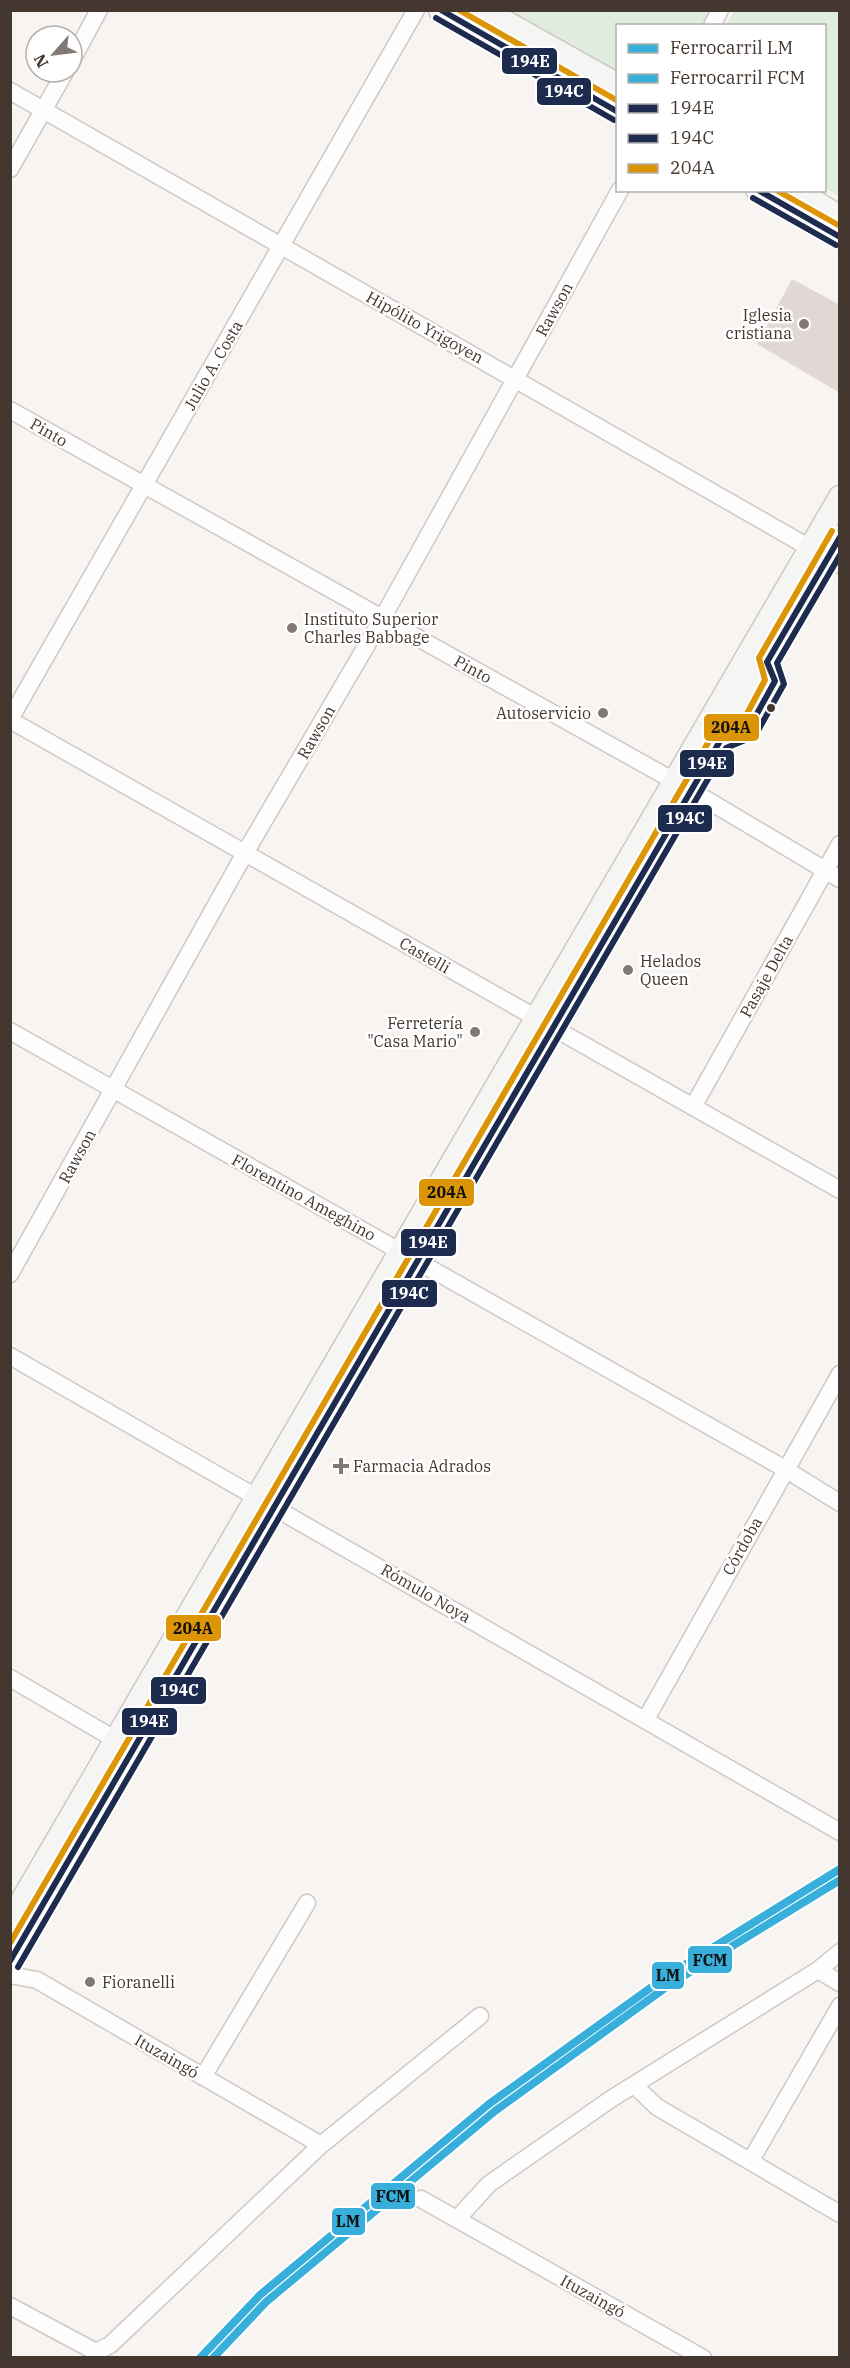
<svg xmlns="http://www.w3.org/2000/svg" width="850" height="2368" viewBox="0 0 850 2368" font-family="'IBM Plex Serif',serif">
	<rect width="100%" height="100%" fill="#f7f4f2"/>
	<path fill="#e0edde" d="M496,11H720L712,25L618,26L617,84Z
		M734,11H839V196L825,188L824,26L726,25Z"/>
	<path fill="#e1d8d6" d="M792,279L840,305V393L757,344Z"/>
	<g fill="none" stroke-linecap="round" stroke-linejoin="round">
		<defs>
			<path id="street" d="M712,26L720,10
				M72,60L99,10
				M10,91L840,565
				M10,169L65,72
				M10,410L692,791L840,879
				M10,719L416,10
				M10,720L840,1190
				M10,1031L785,1469L840,1503
				M693,1107L840,844
				M10,1274L245,853L382,619L620,190
				M10,1356L840,1832
				M10,1678L123,1744
				M646,1719L840,1374
				M818,1970L840,1983
				M10,1975L37,1980L321,2145
				M203,2077L307,1903
				M634,2085L657,2107L840,2214
				M751,2160L840,2006
				M421,2199L703,2358
				M457,2219L489,2184L611,2099L818,1970L840,1952
				M10,2306L96,2352L110,2345L321,2145L480,2016"/>
			<path id="secondary" d="M440,10L618,112
				M484,10L618,85
				M757,190L840,237
				M795,190L840,217
				M10,1921L840,497
				M10,1962L840,536"/>
		</defs>
		<use href="#street" stroke="#cfc8c4" stroke-width="19"/>
		<use href="#secondary" stroke="#cfc8c4" stroke-width="25"/>
		<use href="#street" stroke="#fefdfd" stroke-width="16"/>
		<use href="#secondary" stroke="#f5f6f3" stroke-width="22"/>
		<defs>
			<path id="bus-1" d="M441,10L618,112
				M758,190L840,237
				M10,1961L720,741L748,730L775,681L767,662L840,537"/>
			<path id="bus-2" d="M436,18L614,120
				M753,198L836,245
				M18,1967L726,748L755,736L784,684L777,663L840,555"/>
			<path id="bus-3" d="M459,10L618,101
				M776,190L840,226
				M10,1943L712,736L742,723L765,680L759,658L832,531"/>
		</defs>
		<use href="#bus-1" stroke="#fff" stroke-width="10"/>
		<use href="#bus-2" stroke="#fff" stroke-width="10"/>
		<use href="#bus-3" stroke="#fff" stroke-width="10"/>
		<use href="#bus-1" stroke="#1d2b4f" stroke-width="6"/>
		<use href="#bus-2" stroke="#1d2b4f" stroke-width="6"/>
		<use href="#bus-3" stroke="#dc9507" stroke-width="6"/>
		<defs>
			<path id="rail-1" d="M200,2358L260,2295L489,2104L667,1976L840,1869"/>
			<path id="rail-2" d="M213,2358L266,2302L495,2111L672,1983L840,1880"/>
		</defs>
		<use href="#rail-1" stroke="#fff" stroke-width="12"/>
		<use href="#rail-2" stroke="#fff" stroke-width="12"/>
		<use href="#rail-1" stroke="#38aeda" stroke-width="8"/>
		<use href="#rail-2" stroke="#38aeda" stroke-width="8"/>
	</g>
	<g fill="#837974" stroke="#fff" stroke-width="2">
		<circle cx="804" cy="324" r="6"/>
		<circle cx="292" cy="628" r="6"/>
		<circle cx="603" cy="713" r="6"/>
		<circle cx="628" cy="970" r="6"/>
		<circle cx="475" cy="1032" r="6"/>
		<path d="M338 1457h6v6h6v6h-6v6h-6v-6h-6v-6h6z"/>
		<circle cx="90" cy="1982" r="6"/>
	</g>
	<circle fill="#443730" stroke="#fff" stroke-width="2" cx="771" cy="708" r="5"/>
	<g text-anchor="middle" dominant-baseline="central" stroke-width="5" stroke-linejoin="round" paint-order="stroke">
		<g font-size="16" fill="#443730" stroke="#fff">
			<text transform="translate(554 309) rotate(-61)">Rawson</text>
			<text transform="translate(425 327) rotate(29)">Hipólito Yrigoyen</text>
			<text transform="translate(213 365) rotate(-60)">Julio A. Costa</text>
			<text transform="translate(49 432) rotate(30)">Pinto</text>
			<text transform="translate(473 669) rotate(29)">Pinto</text>
			<text transform="translate(316 732) rotate(-60)">Rawson</text>
			<text transform="translate(425 955) rotate(30)">Castelli</text>
			<text transform="translate(766 976) rotate(-61)">Pasaje Delta</text>
			<text transform="translate(77 1156) rotate(-61)">Rawson</text>
			<text transform="translate(304 1197) rotate(29)">Florentino Ameghino</text>
			<text transform="translate(742 1546) rotate(-61)">Córdoba</text>
			<text transform="translate(426 1593) rotate(30)">Rómulo Noya</text>
			<text transform="translate(167 2056) rotate(30)">Ituzaingó</text>
			<text transform="translate(593 2296) rotate(29)">Ituzaingó</text>
		</g>
		<g font-size="16" fill="#443730" stroke="#fff" text-anchor="start">
			<text x="792" y="315" text-anchor="end">Iglesia<tspan x="792" dy="18">cristiana</tspan></text>
			<text x="304" y="619">Instituto Superior<tspan x="304" dy="18">Charles Babbage</tspan></text>
			<text x="591" y="713" text-anchor="end">Autoservicio</text>
			<text x="640" y="961">Helados<tspan x="640" dy="18">Queen</tspan></text>
			<text x="463" y="1023" text-anchor="end">Ferretería<tspan x="463" dy="18">"Casa Mario"</tspan></text>
			<text x="353" y="1466">Farmacia Adrados</text>
			<text x="102" y="1982">Fioranelli</text>
		</g>
	</g>
	<g stroke="#fff" stroke-width="2">
		<rect x="501" y="47" width="57" height="28" rx="6" fill="#1d2b4f"/>
		<rect x="536" y="77" width="56" height="29" rx="6" fill="#1d2b4f"/>
		<rect x="703" y="713" width="57" height="29" rx="6" fill="#dc9507"/>
		<rect x="679" y="749" width="56" height="29" rx="6" fill="#1d2b4f"/>
		<rect x="657" y="804" width="56" height="29" rx="6" fill="#1d2b4f"/>
		<rect x="418" y="1178" width="57" height="29" rx="6" fill="#dc9507"/>
		<rect x="400" y="1228" width="57" height="29" rx="6" fill="#1d2b4f"/>
		<rect x="381" y="1279" width="57" height="29" rx="6" fill="#1d2b4f"/>
		<rect x="165" y="1614" width="57" height="28" rx="6" fill="#dc9507"/>
		<rect x="150" y="1676" width="57" height="29" rx="6" fill="#1d2b4f"/>
		<rect x="121" y="1707" width="57" height="29" rx="6" fill="#1d2b4f"/>
		<rect x="687" y="1945" width="46" height="29" rx="6" fill="#38aeda"/>
		<rect x="651" y="1961" width="34" height="29" rx="6" fill="#38aeda"/>
		<rect x="370" y="2182" width="46" height="28" rx="6" fill="#38aeda"/>
		<rect x="331" y="2207" width="35" height="29" rx="6" fill="#38aeda"/>
	</g>
	<g font-size="16" text-anchor="middle" font-weight="bold" fill="#fff">
		<text x="530" y="67">194E</text>
		<text x="564" y="97">194C</text>
		<text x="707" y="769">194E</text>
		<text x="685" y="824">194C</text>
		<text x="428" y="1248">194E</text>
		<text x="409" y="1299">194C</text>
		<text x="179" y="1696">194C</text>
		<text x="149" y="1727">194E</text>
	</g>
	<g font-size="16" text-anchor="middle" font-weight="bold" fill="#111">
		<text x="731" y="733">204A</text>
		<text x="447" y="1198">204A</text>
		<text x="193" y="1634">204A</text>
		<text x="710" y="1966">FCM</text>
		<text x="668" y="1981">LM</text>
		<text x="393" y="2202">FCM</text>
		<text x="348" y="2227">LM</text>
	</g>
	<rect width="850" height="2368" fill="none" stroke="#443730" stroke-width="24"/>
	<rect x="616" y="24" width="210" height="168" fill="#ffffff" stroke="#b4afac" stroke-width="1.5"/>
	<rect x="628" y="44" width="30" height="9" fill="#38aeda" stroke="#b4afac" stroke-width="1.5"/>
	<text x="670" y="54" font-size="18" fill="#443730">Ferrocarril LM</text>
	<rect x="628" y="74" width="30" height="9" fill="#38aeda" stroke="#b4afac" stroke-width="1.5"/>
	<text x="670" y="84" font-size="18" fill="#443730">Ferrocarril FCM</text>
	<rect x="628" y="104" width="30" height="9" fill="#1d2b4f" stroke="#b4afac" stroke-width="1.5"/>
	<text x="670" y="114" font-size="18" fill="#443730">194E</text>
	<rect x="628" y="134" width="30" height="9" fill="#1d2b4f" stroke="#b4afac" stroke-width="1.5"/>
	<text x="670" y="144" font-size="18" fill="#443730">194C</text>
	<rect x="628" y="164" width="30" height="9" fill="#dc9507" stroke="#b4afac" stroke-width="1.5"/>
	<text x="670" y="174" font-size="18" fill="#443730">204A</text>
	<g transform="translate(54 54) rotate(242)"><circle r="28" fill="#ffffff" stroke="#b4afac" stroke-width="1.5"/>
	<path d="M0-4.5L10 22L0 15L-10 22Z" fill="#837974"/>
	<text y="-9" font-size="16" font-weight="bold" text-anchor="middle" fill="#443730">N</text>
	</g>
</svg>
